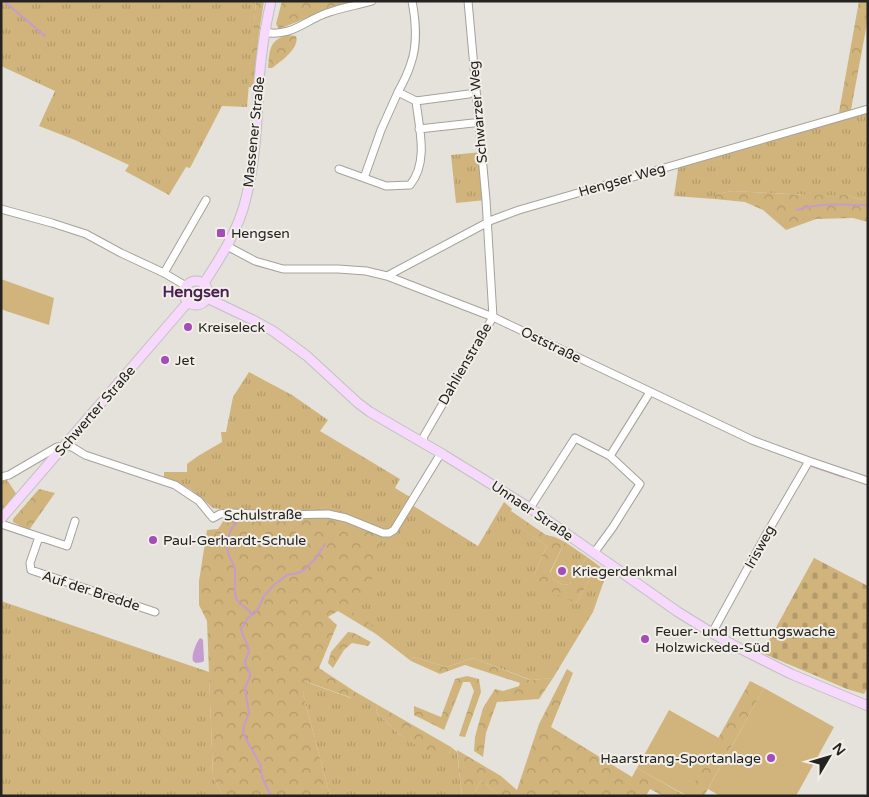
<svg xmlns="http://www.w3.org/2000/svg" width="869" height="797" viewBox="0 0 869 797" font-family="'Varela Round',sans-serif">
	<defs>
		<pattern id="grass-tufts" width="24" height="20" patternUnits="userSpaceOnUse" patternTransform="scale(1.25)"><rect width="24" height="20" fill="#d0b47b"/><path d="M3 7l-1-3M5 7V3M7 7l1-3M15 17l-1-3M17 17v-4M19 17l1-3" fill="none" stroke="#b29a6a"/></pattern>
		<pattern id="forest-crowns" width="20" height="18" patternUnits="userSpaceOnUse" patternTransform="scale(1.25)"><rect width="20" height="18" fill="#d0b47b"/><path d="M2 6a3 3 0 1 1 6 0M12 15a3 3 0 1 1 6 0" fill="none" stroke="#b29a6a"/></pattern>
		<pattern id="cemetery-stones" width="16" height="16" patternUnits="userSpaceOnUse" patternTransform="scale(1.25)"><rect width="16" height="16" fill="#d0b47b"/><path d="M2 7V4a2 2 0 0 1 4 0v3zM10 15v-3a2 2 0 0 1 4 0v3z" fill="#b29a6a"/></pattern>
	</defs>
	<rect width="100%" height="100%" fill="#e5e2db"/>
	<path fill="url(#grass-tufts)" d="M1,1H256L247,107L222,106L190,168L186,167L169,195L125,171L129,165L75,140L39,126L55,91L1,66Z
		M868,109V200H862L846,195H807L733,191L716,194L715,199L674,196L679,163Z
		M482,152L486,200L456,203L451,155Z
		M249,372L292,395L328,420L320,431L400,479L395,488L410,497L412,505L478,546L504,502L512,509L507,518L547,546L534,574L576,603L598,565L607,572L593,612L553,678L531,680L473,658L447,667L413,657L411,661L376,634V628L346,609L275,512L228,510L213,508L190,489L178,483L164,477V472H187V464L198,456L222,442L221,432H226L233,397Z
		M7,480L19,498L1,519V481Z
		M565,542L587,557L570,584L563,585L553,579L550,573Z
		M1,601L209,672L213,777L223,796H1Z
		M306,682L351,698L354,691L378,705L376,712L400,735L427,750L449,754L451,747L457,752L462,796H330L303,694Z
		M481,780L500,796H473Z"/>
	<path fill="url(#forest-crowns)" d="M256,1H264L259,33L255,88L248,87Z
		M282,1H380L332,8L279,29L276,24Z
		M859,1H868V18L850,115L838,118Z
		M287,35L296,36C300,48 281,61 272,68H268C270,51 268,41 287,35Z
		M733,191L807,195H846L862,200H868V222L853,218L816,219L786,230L763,210L745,202L715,199V194Z
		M39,489L55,493L29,530L13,522V519Z
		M334,508L378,526L383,533L367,599L347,609L377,628L376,634L338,611L328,617L337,625L319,668L354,691L352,698L307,682L303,694L330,796H223L213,777L207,621L199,605V581L207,530L218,529C222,524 224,518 229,515Z
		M511,511L546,535L555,537L565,542L550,572L553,579L563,585L570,584L587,557L598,565L576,603L538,586L534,574L547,546L506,518Z
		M348,632L354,633L371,642L368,646L352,643L344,650L333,668L328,663L331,652Z
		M413,657L447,667L473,658L530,680L553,678L539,699L497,702L486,733L483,757L474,751L475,737L483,708L495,689L503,691L519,686L520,683L465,665L440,674L411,661Z
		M567,669L573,673L551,727L632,777L637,768L686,796L750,681L764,688L704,796H663L650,789L646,796H500L481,780L473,796H462L457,750L501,776L517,790L539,724Z
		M467,676L479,679L481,692L465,737L459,736L474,691L470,682H463L444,730L414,715V706L441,717L455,679Z
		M378,705L451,747L449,754C437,758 409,742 399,734C391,727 384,719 376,712Z"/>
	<path fill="url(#cemetery-stones)" d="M814,558L868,586V687L864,694L847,689L762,653Z"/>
	<path fill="#d0b47b" d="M1,279L54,298L49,325L6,311L1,309Z
		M764,688L834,727L796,796H720L708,789Z
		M669,710L719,738L687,796L637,768Z"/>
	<path fill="#c49cce" d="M200,638L202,639L203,640L204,660L203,662L196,663L193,661C191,655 196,643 200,638Z"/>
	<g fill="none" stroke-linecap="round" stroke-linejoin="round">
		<path stroke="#c49cce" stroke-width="2" d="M4,1L45,36
			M797,210C822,202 842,205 868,205
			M809,465L844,477
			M238,521C228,530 225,544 229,556C231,561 235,565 235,571C236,579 233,589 236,598C239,605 248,607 251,614
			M271,796L262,777L261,769L260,764L246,739L243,732L244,726L249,713L245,688L250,677V673L245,664V661L249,652L248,646L242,633L241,629L248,618L255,613L259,607L264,596L275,584L287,575L298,573L304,570L316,558L325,544"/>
		<defs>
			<path id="minor" d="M264,32C292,38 306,19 330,12C344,7 359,5 372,1
				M398,92L381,130L364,178L386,186L410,185C429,162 419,128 416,101L398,92C403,83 408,73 411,63C418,43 416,22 412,1
				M416,101L469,94
				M419,129L473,123
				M339,169L364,178
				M1,209L52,223L86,234L121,253L164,273L186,286
				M227,246L255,261L283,269H338L366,271L387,276L493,317L752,440L809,461L868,481
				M164,273L206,200
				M387,276L492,220L519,210L868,109
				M423,442L424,436L493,317L486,200L468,1
				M610,456L650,392
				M1,477L9,475L57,447L65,446L72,447L85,455L175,485L199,501L213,518L220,514L228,513L282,515L328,514L346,518L383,533H389L394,530L438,458
				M530,508L575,438L610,456L640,484L613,527L594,553
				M1,524L67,546L75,521
				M39,537L30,563L31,570L155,612
				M712,633L767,533L809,461"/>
			<path id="major" d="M184 293a12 12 0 1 1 24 0a12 12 0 1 1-24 0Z
				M204,283C221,257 239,229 246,198C256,159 257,120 259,81C261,54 265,28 271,1
				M207,298L253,320L273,331L307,356L358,403L370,412L444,455L530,508L678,612L712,633L737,647L791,674L868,706
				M1,519L188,302"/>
		</defs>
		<use href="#minor" stroke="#a5a29c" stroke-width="9"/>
		<use href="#major" stroke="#c2c1c1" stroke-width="11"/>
		<use href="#minor" stroke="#fff" stroke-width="7"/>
		<use href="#major" stroke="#f6d9fd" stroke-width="9"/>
	</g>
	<g fill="#a44cb8" stroke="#f2efe9" stroke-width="2">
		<rect x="216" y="228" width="10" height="10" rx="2.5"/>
		<circle cx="188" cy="327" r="5"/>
		<circle cx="165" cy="360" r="5"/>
		<circle cx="153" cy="540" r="5"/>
		<circle cx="562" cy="571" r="5"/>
		<circle cx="645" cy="639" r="5"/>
		<circle cx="771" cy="758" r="5"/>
	</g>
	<g text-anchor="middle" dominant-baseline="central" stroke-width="4" stroke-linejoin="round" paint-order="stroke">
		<g font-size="14" fill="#242321" stroke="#f2efe9">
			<text transform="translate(478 112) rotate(-95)">Schwarzer Weg</text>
			<text transform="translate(254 132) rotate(-84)">Massener Straße</text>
			<text transform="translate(622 180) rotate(-16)">Hengser Weg</text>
			<text transform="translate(551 345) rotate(26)">Oststraße</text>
			<text transform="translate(465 364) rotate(-60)">Dahlienstraße</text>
			<text transform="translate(95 411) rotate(-49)">Schwerter Straße</text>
			<text transform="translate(532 511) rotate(34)">Unnaer Straße</text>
			<text transform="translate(263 515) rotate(-1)">Schulstraße</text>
			<text transform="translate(760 547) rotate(-61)">Irisweg</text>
			<text transform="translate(91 591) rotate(18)">Auf der Bredde</text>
		</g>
		<g font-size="14" fill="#242321" stroke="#f2efe9" text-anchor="start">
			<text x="231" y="233">Hengsen</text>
			<text x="198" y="327">Kreiseleck</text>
			<text x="175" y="360">Jet</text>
			<text x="163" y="540">Paul-Gerhardt-Schule</text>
			<text x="572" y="571">Kriegerdenkmal</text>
			<text x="655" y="631">Feuer- und Rettungswache<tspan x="655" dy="16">Holzwickede-Süd</tspan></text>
			<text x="761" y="758" text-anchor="end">Haarstrang-Sportanlage</text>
		</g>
		<g font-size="16" font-weight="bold" fill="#4a1f53" stroke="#f2efe9">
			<text x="196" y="292">Hengsen</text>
		</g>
	</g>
	<rect width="869" height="797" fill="none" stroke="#242321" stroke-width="5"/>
	<g transform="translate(829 757) rotate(52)" stroke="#f2efe9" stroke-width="4" paint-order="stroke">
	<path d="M0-4L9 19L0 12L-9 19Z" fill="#242321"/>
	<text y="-8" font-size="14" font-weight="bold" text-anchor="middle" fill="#242321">N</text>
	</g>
</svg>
